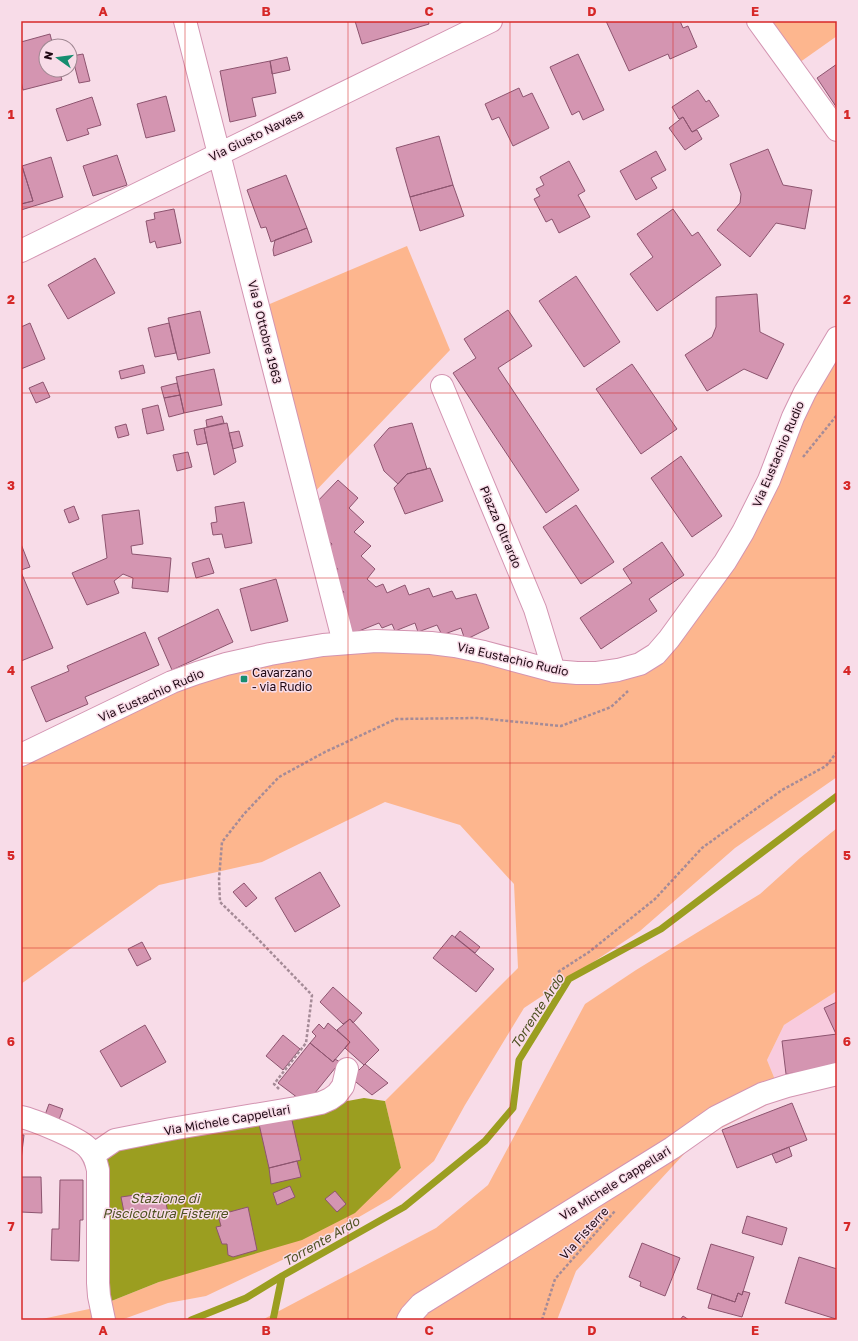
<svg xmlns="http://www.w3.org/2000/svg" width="858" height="1341" viewBox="0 0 858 1341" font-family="'Golos Text',sans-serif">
	<rect width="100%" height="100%" fill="#f8dce8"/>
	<path fill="#f8cbde" d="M837,991V1083L782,1097L767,1060L784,1025Z"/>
	<path fill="#fdb68e" d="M750,21H837V36L786,72Z
		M407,246L450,350L309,498L265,306Z
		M837,347V777L735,848L640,931L524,1008L465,1105L434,1161L390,1199L297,1253L206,1296L168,1303L121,1320H37L94,1308L159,1282L401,1169L385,1101L518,968L514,884L460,825L385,802L262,862L159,885L21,984V762L174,689L260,661L413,645L609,677L650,652L749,512Z
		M837,828V991L784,1025L767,1060L782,1097L696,1141L576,1271L557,1320H262L436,1228L488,1185L585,1004L636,970L760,894L800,858Z"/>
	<path fill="#9b9e20" d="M364,1098L385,1101L401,1168L355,1213L302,1240L159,1282L94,1308L95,1147Z"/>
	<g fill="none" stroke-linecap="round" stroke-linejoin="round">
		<path stroke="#9b9e20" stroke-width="7" d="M191,1320L246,1298L282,1276L404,1207L485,1141L513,1108L519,1060L569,979L661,929L837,796
			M273,1320L282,1276"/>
	</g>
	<path fill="#d495b1" stroke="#8d546f" d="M355,21H428L429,24L362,44Z
		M606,21H680L683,28L688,26L697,47L670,59L668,54L629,71Z
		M50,34L53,46H46V70H59L62,80L23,90L21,81V42Z
		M83,54L90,81L79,83L72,56Z
		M578,54L604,110L583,120L579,111L572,115L550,67Z
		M287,57L290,70L272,74L270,61Z
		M270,61L276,93L252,98L256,116L230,122L220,71Z
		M837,64V108L817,78Z
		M519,88L523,97L532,93L549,128L513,146L499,117L492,120L485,104Z
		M698,90L706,102L709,100L719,116L692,132L683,117L679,119L672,107Z
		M166,96L175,131L146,138L137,104Z
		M92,97L101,125L87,129L89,134L67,141L56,109Z
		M683,117L692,132L697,130L702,139L685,150L669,128Z
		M439,136L453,185L410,197L396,148Z
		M768,149L783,185L812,190L805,229L776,223L750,257L717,230L740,203L741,194L730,164Z
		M656,151L666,170L651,178L657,188L636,200L620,171Z
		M117,155L127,185L93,196L83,166Z
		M51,157L63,197L21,210V204L33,201L22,166Z
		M569,161L585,191L578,195L590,217L559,233L552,219L546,222L534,199L540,196L536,189L544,185L540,177Z
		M21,166H22L33,201L21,204Z
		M286,175L307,228L271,242L266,227L261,228L247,190Z
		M453,185L464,216L420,231L410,197Z
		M174,209L181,243L157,248L155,241L150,243L146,221L155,219L154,213Z
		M673,209L692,236L698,232L721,265L657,311L630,274L653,257L637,234Z
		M307,228L312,242L274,256L273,250L275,240Z
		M95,258L115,293L68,319L48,285Z
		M576,276L620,342L584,367L539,301Z
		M757,294L760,332L784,344L767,379L744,369L707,391L685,355L712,337L716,327V297Z
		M508,310L532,346L498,368L579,490L546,513L453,373L476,358L464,339Z
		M200,311L210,353L178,360L168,318Z
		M30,323L45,359L21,369V327Z
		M169,323L176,353L155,357L148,328Z
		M632,364L677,429L641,454L596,389Z
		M143,365L145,373L121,379L119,371Z
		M214,369L222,405L184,413L176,377Z
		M43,382L50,397L36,403L29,388Z
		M177,383L180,395L164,398L161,387Z
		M180,395L184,413L169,417L164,398Z
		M158,405L164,430L147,434L142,409Z
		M222,416L224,423L207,427L206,420Z
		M227,423L236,462L214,475L204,428Z
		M412,423L427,469L407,474L398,484L384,471L374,445L389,428Z
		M126,424L129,435L118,438L115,427Z
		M204,428L207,443L197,445L194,430Z
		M239,431L243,446L233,449L229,433Z
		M188,452L192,467L177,471L173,455Z
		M681,456L722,516L692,537L651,478Z
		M430,468L443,501L405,514L394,488L407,474Z
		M338,480L358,498L349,508L364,522L354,532L371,546L361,556L375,569L367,579L376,587L383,584L387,593L405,585L409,595L429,588L433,597L452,591L456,599L476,594L489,628L465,640L461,628L442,635L437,625L418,632L415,623L395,631L392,624L382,628L379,623L349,635L336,602L344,592L330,579L338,569L324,556L332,544L319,531L325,521L313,506Z
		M244,502L252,543L225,548L222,534L213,535L211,523L217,522L215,507Z
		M576,505L614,562L581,584L543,527Z
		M74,506L79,519L69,523L64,510Z
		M139,510L143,544L131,546L132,554L171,558L168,592L132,588L133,578L123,574L114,581L119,593L87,605L72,573L107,558L102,515Z
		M662,542L684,575L649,599L657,611L601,649L580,618L632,583L623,569Z
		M21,544L30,567L21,570Z
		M209,558L214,573L196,578L192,563Z
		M21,572L53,648L21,661Z
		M276,579L288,621L251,631L240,589Z
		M218,609L233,642L172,670L158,638Z
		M145,632L159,665L85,697L88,704L46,722L31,687L69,671L67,666Z
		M320,872L340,906L295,932L275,898Z
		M244,883L257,898L246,907L233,892Z
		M460,931L480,947L475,953L455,937Z
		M452,935L494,969L476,992L433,958Z
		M142,942L151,959L137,966L128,949Z
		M333,987L362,1013L353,1023L350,1019L343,1024L320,1002Z
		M837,1002V1034H836L824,1008Z
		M350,1019L379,1050L364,1065L345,1048L350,1042L337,1030Z
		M328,1023L350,1042L333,1062L310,1043L316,1036L312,1032L319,1024L324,1029Z
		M145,1025L166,1062L121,1087L100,1051Z
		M837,1034V1067L786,1074L782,1041Z
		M283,1035L300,1049L283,1070L266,1056Z
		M310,1043L333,1062L335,1059L340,1062L306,1104L278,1083Z
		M365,1064L388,1083L372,1095L351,1078Z
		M792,1103L807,1140L737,1168L722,1130Z
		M49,1104L63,1109L59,1120L45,1115Z
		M291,1116L301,1160L269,1168L259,1124Z
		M21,1135H24L21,1160Z
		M789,1147L792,1156L776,1163L772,1154Z
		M297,1161L301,1177L271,1184L269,1168Z
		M21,1177H41L42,1213L21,1212Z
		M60,1180H83V1220H80L79,1261L51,1260L52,1229H59Z
		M290,1186L295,1197L277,1205L273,1193Z
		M335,1191L346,1204L337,1212L325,1199Z
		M149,1193L150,1200L165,1197L168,1214L138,1219L137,1210L124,1212L121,1197Z
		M248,1207L257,1250L233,1257L228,1255L227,1244H222L216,1227L221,1226L219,1219L222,1214Z
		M747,1216L787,1228L782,1245L742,1233Z
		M642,1243L680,1258L665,1296L640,1286L641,1282L629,1277Z
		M711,1244L754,1257L742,1295L738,1293L735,1302L697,1289Z
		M799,1257L837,1269V1315L836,1319L785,1303Z
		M743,1291L750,1293L742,1317L708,1308L712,1294L735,1302L738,1293L742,1295Z
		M683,1316L689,1320H680Z"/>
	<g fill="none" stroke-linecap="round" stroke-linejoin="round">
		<defs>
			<path id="minor" d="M185,21L344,643
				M758,21L837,130
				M21,251L491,21
				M442,386L535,609L554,671
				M21,755L172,682L197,673L226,664L270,654L323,645L376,641L431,643L455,646L484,652L554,671L577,673H597L618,670L640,664L656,654L669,639L725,562L743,532L769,480L793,417L805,392L837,338
				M21,1117C35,1120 78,1138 87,1147C94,1154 96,1161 98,1170V1283L99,1296L104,1320
				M93,1155L115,1140L171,1129L296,1108L321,1103L330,1099L337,1094L343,1086L347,1069
				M408,1320L411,1315L421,1304L672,1148L716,1117L762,1094L787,1086L837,1074"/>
		</defs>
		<use href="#minor" stroke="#d394b1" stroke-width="24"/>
		<path stroke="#a58b97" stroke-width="2.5" stroke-dasharray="3 2" stroke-linecap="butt" d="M803,457L837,415
			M558,972L589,952L655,899L702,848L782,790L826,766L837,752
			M279,1089L274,1084L306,1043L312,995L257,938L220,902L219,879L222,842L244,814L279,777L325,752L396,719L477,718L561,726L611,707L628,691
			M542,1320L555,1279L615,1211"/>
		<use href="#minor" stroke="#fff" stroke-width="22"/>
	</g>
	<path fill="none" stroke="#d62828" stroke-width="1" stroke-opacity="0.55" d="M185,21V1320M348,21V1320M510,21V1320M673,21V1320M21,207H837M21,393H837M21,578H837M21,763H837M21,948H837M21,1134H837"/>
	<rect fill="#168d70" stroke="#f8dce8" stroke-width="1.5" x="240" y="675" width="8" height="8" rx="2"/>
	<g text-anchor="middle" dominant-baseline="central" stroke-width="3" stroke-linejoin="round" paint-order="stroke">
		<g font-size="12" fill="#1f0914" stroke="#f8dce8">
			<text transform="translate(256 135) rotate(-26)">Via Giusto Navasa</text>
			<text transform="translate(265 332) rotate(76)">Via 9 Ottobre 1963</text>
			<text transform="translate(778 454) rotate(-67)">Via Eustachio Rudio</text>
			<text transform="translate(501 527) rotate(67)">Piazza Oltrardo</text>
			<text transform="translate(513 659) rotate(13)">Via Eustachio Rudio</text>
			<text transform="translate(151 695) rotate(-24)">Via Eustachio Rudio</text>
			<text transform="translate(227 1120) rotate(-10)">Via Michele Cappellari</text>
			<text transform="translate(615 1183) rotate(-32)">Via Michele Cappellari</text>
			<text transform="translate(584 1233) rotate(-48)">Via Fisterre</text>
		</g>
		<g font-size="12" fill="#1f0914" stroke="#f8dce8" text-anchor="start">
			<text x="252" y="672">Cavarzano<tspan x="252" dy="14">- via Rudio</tspan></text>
		</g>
		<g font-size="13" font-style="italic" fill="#4f5122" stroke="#f8dce8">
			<text transform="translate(537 1011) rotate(-57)">Torrente Ardo</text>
			<text x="165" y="1198">Stazione di<tspan x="165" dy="15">Piscicoltura Fisterre</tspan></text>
			<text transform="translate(321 1241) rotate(-30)">Torrente Ardo</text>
		</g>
	</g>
	<rect width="858" height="1341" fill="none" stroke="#f8dce8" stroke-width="44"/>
	<g transform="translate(58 58) rotate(284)"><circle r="19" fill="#f8dce8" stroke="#a18893"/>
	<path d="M0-3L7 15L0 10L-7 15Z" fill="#168d70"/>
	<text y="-6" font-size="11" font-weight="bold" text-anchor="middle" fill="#1f0914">N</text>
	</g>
	<rect x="22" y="22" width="814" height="1297" fill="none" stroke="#d62828" stroke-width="1.5"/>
	<g font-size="13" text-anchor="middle" font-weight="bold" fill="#d62828">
		<text x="103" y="16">A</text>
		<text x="266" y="16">B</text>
		<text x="429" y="16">C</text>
		<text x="592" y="16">D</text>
		<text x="755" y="16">E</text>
		<text x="11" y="119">1</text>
		<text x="847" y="119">1</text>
		<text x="11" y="304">2</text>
		<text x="847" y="304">2</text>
		<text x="11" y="490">3</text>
		<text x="847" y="490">3</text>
		<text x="11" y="675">4</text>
		<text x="847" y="675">4</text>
		<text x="11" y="860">5</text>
		<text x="847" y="860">5</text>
		<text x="11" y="1046">6</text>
		<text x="847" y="1046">6</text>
		<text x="11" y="1231">7</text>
		<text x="847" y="1231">7</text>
		<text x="103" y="1335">A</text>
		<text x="266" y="1335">B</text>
		<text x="429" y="1335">C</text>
		<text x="592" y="1335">D</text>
		<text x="755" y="1335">E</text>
	</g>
</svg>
